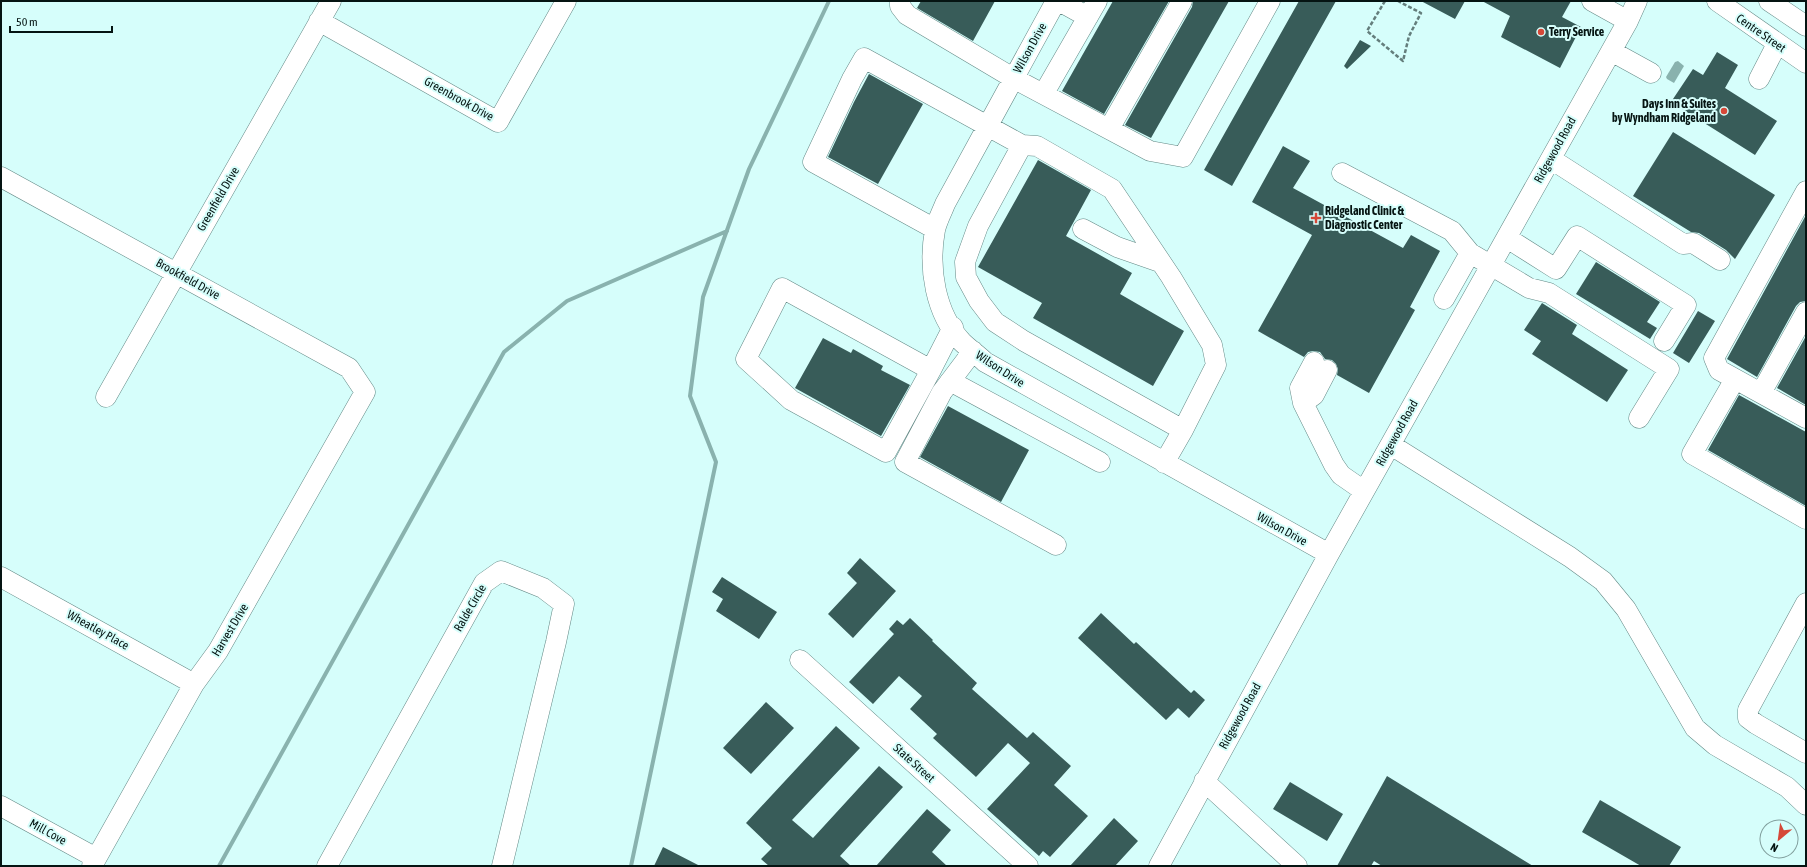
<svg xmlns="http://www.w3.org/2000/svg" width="1807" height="867" viewBox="0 0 1807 867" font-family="'Asap Condensed',sans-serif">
	<rect width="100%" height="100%" fill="#d6fefb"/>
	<path fill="#89b2ae" d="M1678,61L1684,66L1674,83L1667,79L1666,77L1675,62Z"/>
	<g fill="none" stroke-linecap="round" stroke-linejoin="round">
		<path stroke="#89b2ae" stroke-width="4" d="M219,866L504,352L567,301L727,231
			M631,866L716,462L690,396L703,297L749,169L829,1"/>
	</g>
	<path fill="#385c59" d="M921,1H995L973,41L917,8Z
		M1113,1H1169L1104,114L1062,91Z
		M1193,1H1229L1151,138L1125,125L1192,7Z
		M1299,1H1336L1232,186L1204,170Z
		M1421,1H1465L1455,19Z
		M1482,1H1571L1562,17L1581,27L1560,68L1501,37L1510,16Z
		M1360,40L1371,46L1347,69L1344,66Z
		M1717,52L1738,65L1725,88L1777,121L1755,155L1671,102L1693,69L1703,75Z
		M869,74L923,104L878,184L828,157L854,102Z
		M1673,132L1775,195L1735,259L1726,250L1699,233L1691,232L1633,196Z
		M1283,146L1310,161L1293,188L1403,248L1411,235L1440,251L1410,307L1415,310L1369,393L1337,375L1338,369L1336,364L1332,360L1325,359L1320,352L1313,351L1308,352L1304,357L1258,331L1312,235L1252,202Z
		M1038,160L1091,190L1066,236L1132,273L1120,294L1184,331L1153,386L1033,318L1042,303L978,267Z
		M1806,215V301L1800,302L1796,306L1757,377L1727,359Z
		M1596,262L1660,302L1647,322L1657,328L1650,339L1576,294Z
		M1542,303L1577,325L1572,334L1628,370L1607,402L1532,354L1541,341L1524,330Z
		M1698,311L1715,321L1689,363L1673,353Z
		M1806,336V405L1777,388Z
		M823,338L851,353L853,349L883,366L881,370L910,385L881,436L795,388Z
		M1739,395L1806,432V506L1708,450Z
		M948,406L1029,450L1001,502L920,457Z
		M860,558L896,591L853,638L828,614L857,583L847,573Z
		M722,577L777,612L759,639L716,611L723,599L712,592Z
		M1101,613L1134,644L1136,642L1191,693L1194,690L1205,700L1189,718L1178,708L1166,720L1078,638Z
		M910,618L933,640L932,641L977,683L972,689L1027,738L1033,732L1071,766L1054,785L1088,816L1050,857L1043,851L1039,856L987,809L1030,763L1008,743L976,777L933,738L937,734L910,709L922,696L899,676L873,704L849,682L894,634L889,629L897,620L903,625Z
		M766,702L794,728L751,774L723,748Z
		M836,726L860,748L792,820L813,838L879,766L903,787L840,856L851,866H769L761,859L772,848L746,823Z
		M1387,776L1533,866H1382L1374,861L1371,866H1337Z
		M1290,782L1343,814L1327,841L1273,809Z
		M1600,800L1681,847L1669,866H1641L1582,832Z
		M927,809L951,830L932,852L947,866H876Z
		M1114,818L1138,841L1115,866H1070Z
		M663,847L700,866H654Z"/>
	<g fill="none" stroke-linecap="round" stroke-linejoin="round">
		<defs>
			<path id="minor" d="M900,1V6L907,15L1013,78L1150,151L1183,157L1270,1
				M1056,1L945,204C942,212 937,221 935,230C928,268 935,313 962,342C969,349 978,355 985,362L1329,554
				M1059,1L1088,17
				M1592,1L1628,21
				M1717,1L1806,63
				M1769,1L1806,26
				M319,21L498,122L566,1
				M1611,51L1651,73
				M1759,79L1777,44
				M1044,93L1097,1
				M1109,129L1182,1
				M1022,145L1037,146L1112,189L1171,277L1212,345L1216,365L1183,430
				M1551,159L1683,244L1693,243L1720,260
				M1342,173L1452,231L1470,253L1529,288L1549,293L1669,369L1639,418
				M1,177L349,368L365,392L218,651L194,684L92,866
				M1806,191L1714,358L1719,370L1806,418
				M935,229L813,162L852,79L864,58L1022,145L978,226L965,262L966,277L979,301L995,322L1024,341L1183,430L1164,463
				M1083,229L1117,247L1160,262
				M1507,238L1556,269L1577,236L1686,305L1664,341
				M1444,299L1470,253
				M973,351L942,392L905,462L1056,545
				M1314,362L1300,388L1303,403L1334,465L1341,475L1364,491
				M931,370L886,452L791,400L746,359L782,288L931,370L953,327
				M1735,379L1692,454L1806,519
				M950,381L1100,462
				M1761,393L1806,312
				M106,397L331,1
				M1303,403L1314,395L1327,370
				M1391,445L1570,557L1603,581L1626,609L1695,728L1715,745L1787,787L1806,805
				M1,577L194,684
				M1806,603L1748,710V718L1756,724L1806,753
				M800,660L1028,866
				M1204,781L1297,866
				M1,806L96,858
				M327,866L484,583L501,571L543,588L564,604L556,642L502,866
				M1159,866L1329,554L1628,21L1637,1"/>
		</defs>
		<use href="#minor" stroke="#648986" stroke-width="21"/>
		<path stroke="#647e7c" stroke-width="2.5" stroke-dasharray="4 2" stroke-linecap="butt" d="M1385,1L1367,31L1403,61L1409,36L1421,13L1398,1"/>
		<use href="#minor" stroke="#fff" stroke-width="20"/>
	</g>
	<g fill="#d54838" stroke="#d6fefb" stroke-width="1.5">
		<circle cx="1541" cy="32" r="4"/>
		<circle cx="1724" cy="111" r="4"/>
		<path d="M1314 212h4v4h4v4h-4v4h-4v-4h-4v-4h4z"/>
	</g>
	<g text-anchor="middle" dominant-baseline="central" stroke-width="4" stroke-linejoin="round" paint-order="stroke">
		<g font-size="12" font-weight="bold" fill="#051412" stroke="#d6fefb" text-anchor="start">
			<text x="1549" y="32">Terry Service</text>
			<text x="1716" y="104" text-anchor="end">Days Inn &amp; Suites<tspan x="1716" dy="14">by Wyndham Ridgeland</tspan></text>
			<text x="1325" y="211">Ridgeland Clinic &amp;<tspan x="1325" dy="14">Diagnostic Center</tspan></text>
		</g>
		<g font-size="12" fill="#051412" stroke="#d6fefb">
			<text transform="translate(1761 33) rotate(35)">Centre Street</text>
			<text transform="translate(1030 48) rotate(-61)">Wilson Drive</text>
			<text transform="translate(459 99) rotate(29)">Greenbrook Drive</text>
			<text transform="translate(1555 150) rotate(-61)">Ridgewood Road</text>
			<text transform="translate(218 199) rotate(-60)">Greenfield Drive</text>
			<text transform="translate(188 279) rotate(29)">Brookfield Drive</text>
			<text transform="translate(1000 369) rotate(33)">Wilson Drive</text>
			<text transform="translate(1397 433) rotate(-61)">Ridgewood Road</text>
			<text transform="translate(1282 529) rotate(29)">Wilson Drive</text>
			<text transform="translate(470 608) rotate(-60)">Ralde Circle</text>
			<text transform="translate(98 630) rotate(29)">Wheatley Place</text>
			<text transform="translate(230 630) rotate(-59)">Harvest Drive</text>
			<text transform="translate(1240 716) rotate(-61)">Ridgewood Road</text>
			<text transform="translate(914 763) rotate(42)">State Street</text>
			<text transform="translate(48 832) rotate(29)">Mill Cove</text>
		</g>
	</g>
	<rect width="1807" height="867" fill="none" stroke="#051412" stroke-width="4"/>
	<g transform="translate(1779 839) rotate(209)"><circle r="19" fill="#d6fefb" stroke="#82a09e"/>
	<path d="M0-3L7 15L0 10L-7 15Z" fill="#d54838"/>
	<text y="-6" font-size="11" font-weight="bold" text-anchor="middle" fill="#051412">N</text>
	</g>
	<path d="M10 26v6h102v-6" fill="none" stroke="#051412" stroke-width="2"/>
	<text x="16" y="26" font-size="12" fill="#051412" stroke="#d6fefb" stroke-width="3" paint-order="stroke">50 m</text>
</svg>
